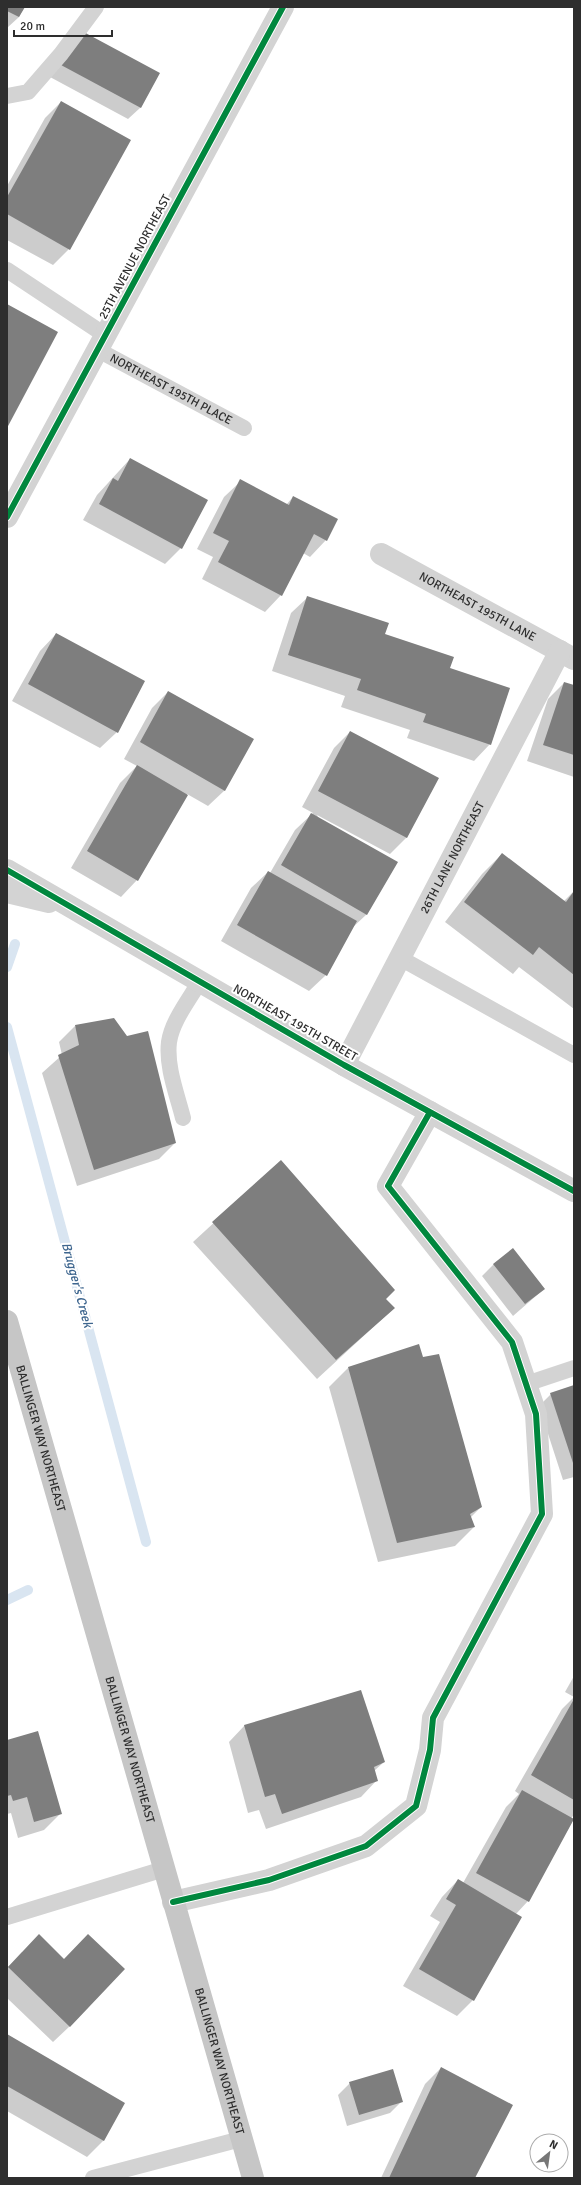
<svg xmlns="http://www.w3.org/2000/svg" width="581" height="2185" viewBox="0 0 581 2185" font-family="Signika,sans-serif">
	<rect width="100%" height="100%" fill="#fff"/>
	<path fill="#0003" d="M7,7H24L19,17L7,28Z
		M69,43L158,74L140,108L128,119L50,77Z
		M61,102L69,249L53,265L7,240V186L45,118Z
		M130,459L181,548L165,564L83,520L97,495Z
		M241,481L286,505L293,497L326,540L310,557L303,553L281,595L265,612L202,579L213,557L197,549L224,497Z
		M308,597L449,668L490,744L474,761L407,738L410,730L341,707L345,696L272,671L291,613Z
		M56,634L117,732L100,748L12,701L40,651Z
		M564,683L574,686V777L527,761L548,699Z
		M168,692L225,790L208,806L187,794L137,880L121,897L71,868L120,783L137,766L124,759L152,708Z
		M350,732L407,837L390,854L317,815L367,914L351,929L326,975L309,991L221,941L251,888L268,872L270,873L295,830L313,813L302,807L334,748Z
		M502,854L563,902L574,891V1009L519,967L513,974L445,922L482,874Z
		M75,1026L175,1143L159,1159L77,1186L42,1073L62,1055L59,1042Z
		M281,1161L384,1299L394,1308L317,1379L193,1242Z
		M494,1264L544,1289L513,1316L482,1276Z
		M348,1368L481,1507L470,1518L474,1527L455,1546L378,1562L329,1387Z
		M574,1388V1477L563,1480L539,1406L551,1394Z
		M574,1676V1815L571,1818L573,1820L528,1901L516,1914L473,2000L457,2016L403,1986L440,1922L430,1916L442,1897L458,1880L463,1883L506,1807L519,1794L515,1791L562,1709L574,1697L565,1692Z
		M245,1725L384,1762L374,1771L377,1780L361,1797L266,1829L259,1810L248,1813L229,1742Z
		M7,1741L60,1814L44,1830L18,1838L11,1813L7,1814Z
		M22,1952L64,1960L70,2026L53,2042L7,1998V1968Z
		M7,2035L104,2140L87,2157L7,2111Z
		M441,2068L474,2178H381L425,2084Z
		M350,2083L402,2101L390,2113L347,2126L338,2095Z"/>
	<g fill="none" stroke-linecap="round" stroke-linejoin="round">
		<path stroke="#d9e5f1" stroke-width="10" d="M7,967L15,944
			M7,1027L146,1542
			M7,1600L28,1590"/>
	</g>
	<path fill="#7e7e7e" d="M7,7H25L19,17L7,11Z
		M80,30L160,73L141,108L61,65Z
		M61,101L131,140L70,250L7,214V197Z
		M7,304L58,332L7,428Z
		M130,458L208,500L182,549L99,504L113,478L118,481Z
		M240,479L289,505L293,496L338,519L327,541L314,534L282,596L218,562L229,541L213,533Z
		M307,596L389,623L385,634L454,657L450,668L510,688L491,745L423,722L426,714L357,690L361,679L288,655Z
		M56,633L145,681L118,733L28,684Z
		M564,682L574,685V755L543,745Z
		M168,691L254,739L225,791L140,742Z
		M350,731L439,778L407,838L318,791Z
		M137,765L188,795L138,881L87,851Z
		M311,813L398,862L367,915L281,865Z
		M502,853L566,902L574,891V975L539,947L533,955L464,902Z
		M268,871L357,921L327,976L237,925Z
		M114,1018L127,1036L148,1031L176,1143L94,1170L58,1055L79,1045L75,1025Z
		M281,1160L395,1290L386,1299L395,1308L336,1360L212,1222Z
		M513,1248L545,1289L525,1304L493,1264Z
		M419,1344L423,1357L439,1354L482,1507L470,1514L475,1527L397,1543L348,1367Z
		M574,1385V1466L550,1393Z
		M361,1690L385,1762L374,1767L378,1781L282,1814L275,1794L265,1797L244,1725Z
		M574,1699V1800L531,1775Z
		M38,1731L62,1814L34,1822L27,1797L13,1801L11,1795L7,1796V1740Z
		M522,1790L574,1819L529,1902L476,1873Z
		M458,1879L522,1917L474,2001L419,1969L456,1905L446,1899Z
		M39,1934L64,1959L88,1934L125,1969L70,2027L8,1967Z
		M7,2034L125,2103L104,2141L7,2086Z
		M441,2067L513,2105L475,2178H389Z
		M393,2069L403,2102L359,2115L349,2082Z"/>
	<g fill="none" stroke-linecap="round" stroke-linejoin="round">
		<g stroke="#d3d3d3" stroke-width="16">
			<path d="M7,96L28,92L61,54L96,7"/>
			<path d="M7,270L105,335"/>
			<path id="s1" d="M98,350L244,428"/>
			<path d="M400,958L574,1055"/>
			<path d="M183,1118C177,1094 166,1067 169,1042C172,1021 189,1000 200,981"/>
			<path d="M526,1384L574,1368"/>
			<path d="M7,1917L164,1869"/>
			<path d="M93,2178L241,2139"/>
		</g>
		<g stroke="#d3d3d3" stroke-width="22">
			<path id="s2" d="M381,554L574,659"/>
			<path id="s3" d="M344,1065L560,651"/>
			<path d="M173,1902L269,1880L366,1846L416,1806L430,1750L433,1718L542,1514L536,1414L512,1342L388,1186L430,1112"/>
		</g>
		<path stroke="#d3d3d3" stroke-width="22" d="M7,517L283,7
			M7,870L344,1065L574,1191
			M7,892L49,902"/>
		<path stroke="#c6c6c6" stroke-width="22" id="s4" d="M7,1321L253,2178"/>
		<defs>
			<path id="cycleway" d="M7,517L283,7
				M7,870L344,1065L574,1191
				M173,1902L269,1880L366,1846L416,1806L430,1750L433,1718L542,1514L536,1414L512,1342L388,1186L430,1112"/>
		</defs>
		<use href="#cycleway" stroke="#fff" stroke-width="8"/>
		<use href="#cycleway" stroke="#00873e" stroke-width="6"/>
	</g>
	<g text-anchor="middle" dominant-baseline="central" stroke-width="4" stroke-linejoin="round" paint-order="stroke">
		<g font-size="12" fill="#2e2e2e" stroke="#fff">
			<text transform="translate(135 257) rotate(-62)">25TH AVENUE NORTHEAST</text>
			<text stroke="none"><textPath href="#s1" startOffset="83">NORTHEAST 195TH PLACE</textPath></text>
			<text stroke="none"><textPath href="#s2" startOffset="110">NORTHEAST 195TH LANE</textPath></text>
			<text stroke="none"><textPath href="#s3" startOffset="234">26TH LANE NORTHEAST</textPath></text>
			<text transform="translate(295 1023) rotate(30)">NORTHEAST 195TH STREET</text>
			<text stroke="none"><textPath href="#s4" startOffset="122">BALLINGER WAY NORTHEAST</textPath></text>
			<text stroke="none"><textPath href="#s4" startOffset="446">BALLINGER WAY NORTHEAST</textPath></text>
			<text stroke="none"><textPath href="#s4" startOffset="770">BALLINGER WAY NORTHEAST</textPath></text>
		</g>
		<g font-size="13" font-style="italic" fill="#3e668f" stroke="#fff">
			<text transform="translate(77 1285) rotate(75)">Brugger's Creek</text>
		</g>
	</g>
	<rect width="581" height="2185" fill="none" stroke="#2e2e2e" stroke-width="16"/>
	<g transform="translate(549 2153) rotate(29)"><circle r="19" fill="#ffffff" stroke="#ababab"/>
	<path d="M0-3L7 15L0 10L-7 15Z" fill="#777777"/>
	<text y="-6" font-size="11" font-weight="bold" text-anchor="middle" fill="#2e2e2e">N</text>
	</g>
	<path d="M14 30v6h98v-6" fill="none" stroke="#2e2e2e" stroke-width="2"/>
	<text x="20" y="30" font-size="12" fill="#2e2e2e" stroke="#ffffff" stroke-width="3" paint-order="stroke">20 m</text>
</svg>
